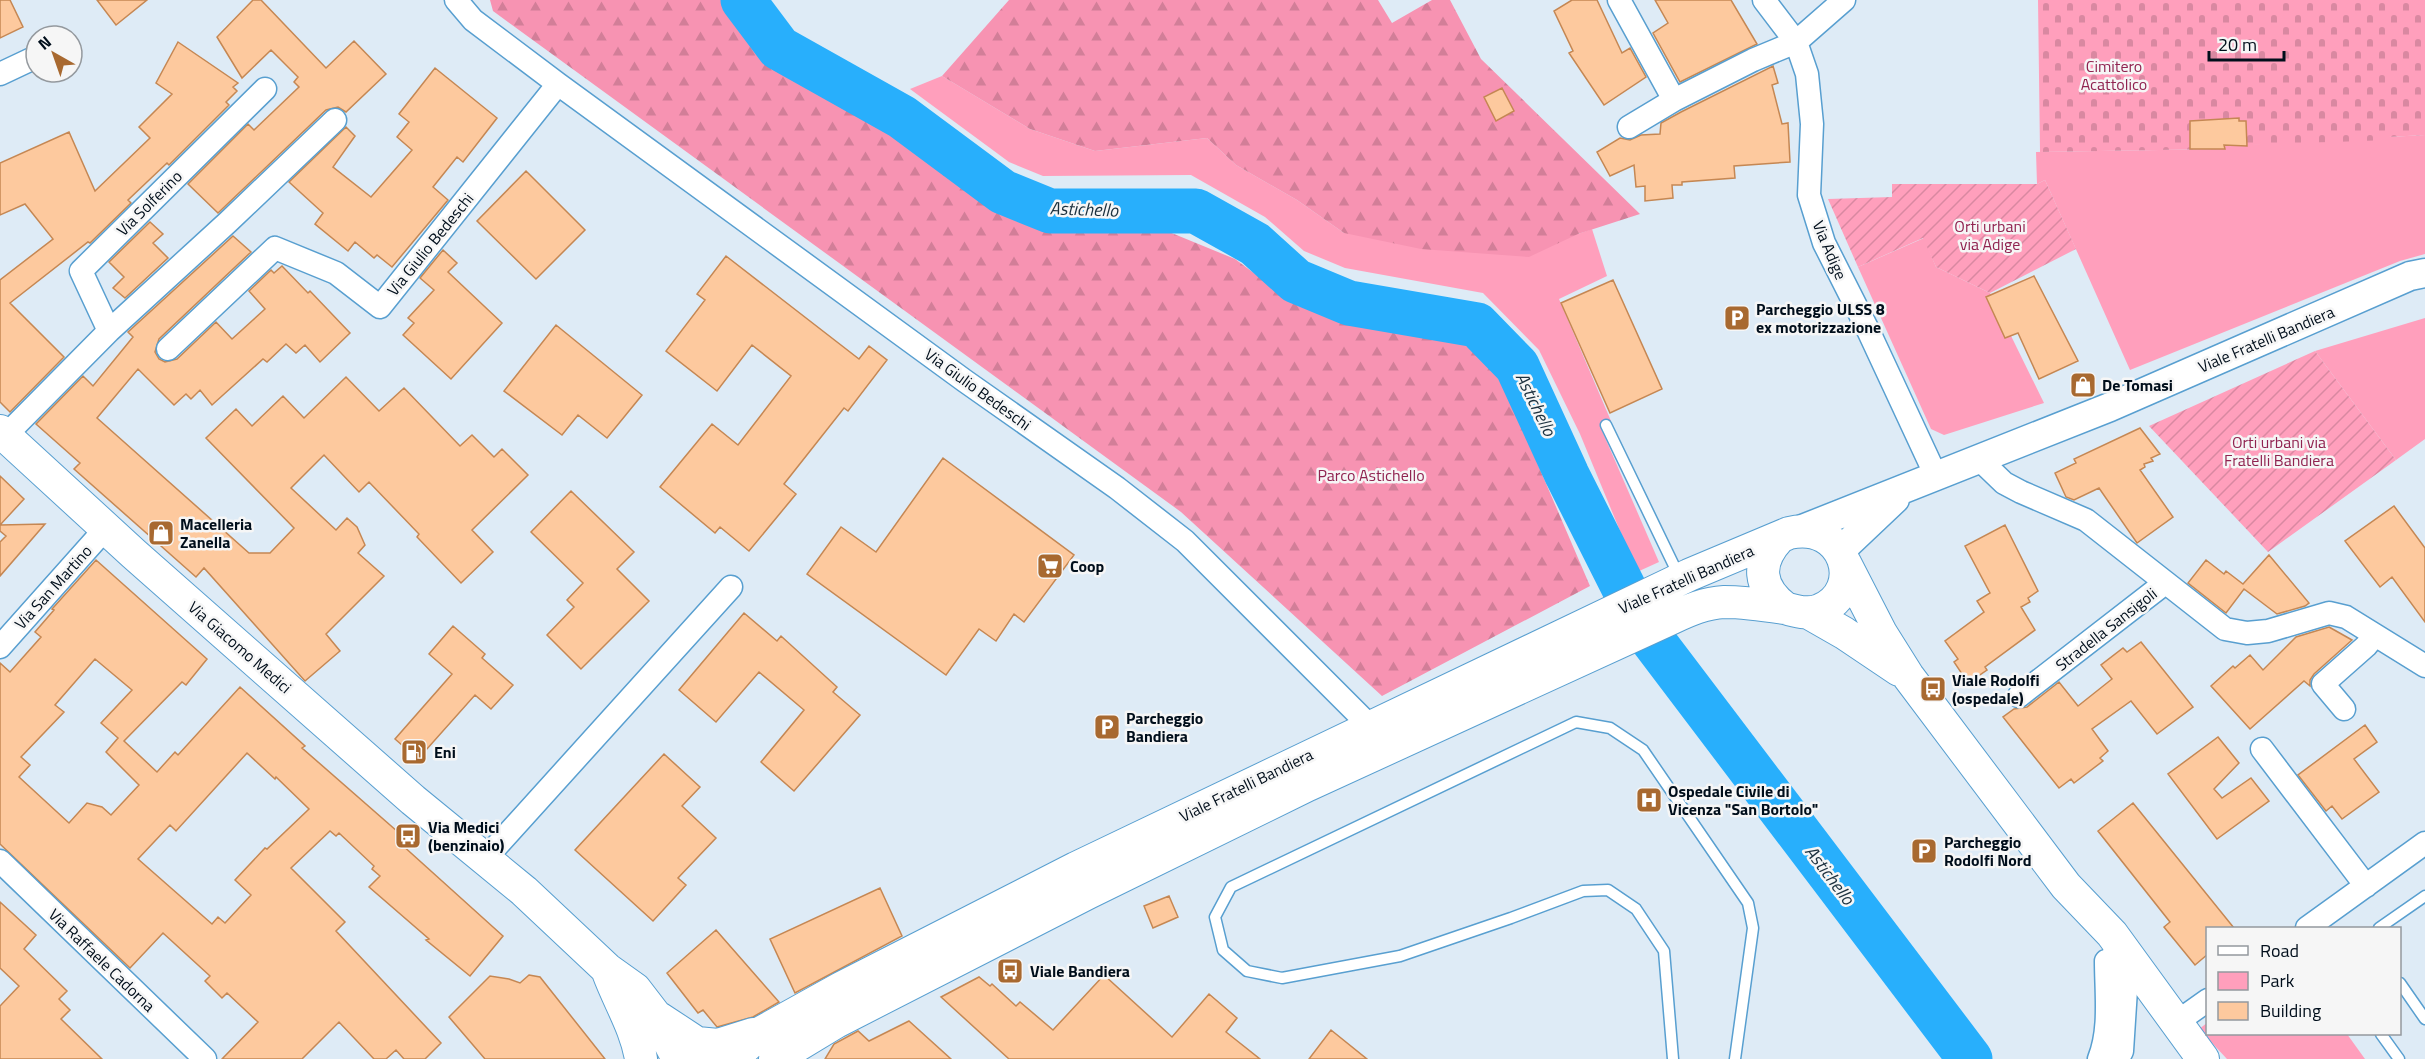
<svg xmlns="http://www.w3.org/2000/svg" width="2425" height="1059" viewBox="0 0 2425 1059" font-family="'Titillium Web',sans-serif">
	<defs>
		<pattern id="forest-firs" width="22" height="20" patternUnits="userSpaceOnUse" patternTransform="scale(1.5)"><rect width="22" height="20" fill="#f793b2"/><path d="M5 1l3.5 6h-7zM16 11l3.5 6h-7z" fill="#d27e98"/></pattern>
		<pattern id="cemetery-stones" width="16" height="16" patternUnits="userSpaceOnUse" patternTransform="scale(1.5)"><rect width="16" height="16" fill="#ff9fbc"/><path d="M2 7V4a2 2 0 0 1 4 0v3zM10 15v-3a2 2 0 0 1 4 0v3z" fill="#d988a1"/></pattern>
		<pattern id="garden-furrows" width="10" height="10" patternUnits="userSpaceOnUse" patternTransform="scale(1.5)"><rect width="10" height="10" fill="#ff9fbc"/><path d="M-1 1l2-2M0 10L10 0M9 11l2-2" fill="none" stroke="#d988a1"/></pattern>
	</defs>
	<rect width="100%" height="100%" fill="#deebf6"/>
	<path fill="#ff9fbc" d="M942,76L1030,129L1095,151L1207,138L1236,165L1297,200L1344,233L1578,234L1592,229L1607,276L1559,299L1611,421L1600,426L1659,562L1637,572L1580,434L1539,350L1483,293L1345,268L1304,251L1265,217L1191,175L1043,176L1009,162L910,89Z
		M2425,135V254L2400,261L2130,370L2045,180L2037,184L2036,152L2220,149L2224,146Z
		M1924,238L1936,267L1990,293L2044,403L1944,435L1931,429L1858,267Z
		M2425,318V439L2396,460L2315,351Z
		M2207,1023L2208,1034H2347L2365,1059H2227L2199,1029Z"/>
	<path fill="url(#forest-firs)" d="M490,0H728L812,82L1035,224L1157,227L1235,259L1298,306L1448,329L1483,347L1499,374L1590,586L1382,696L1181,512L493,11Z
		M1009,0H1378L1392,23L1432,0H1450L1481,59L1640,214L1578,234L1529,257L1421,249L1344,233L1297,200L1236,165L1207,138L1095,151L1030,129L942,76Z"/>
	<path fill="url(#cemetery-stones)" d="M2038,0H2425V135L2389,137L2388,140L2224,146L2220,149L2040,152Z"/>
	<path fill="url(#garden-furrows)" d="M2045,180L2076,249L1990,293L1936,267L1923,238L1858,267L1828,199L1892,197V184H2037Z
		M2315,351L2396,460L2268,552L2149,426Z"/>
	<g fill="none" stroke-linecap="round" stroke-linejoin="round">
		<path stroke="#28affc" stroke-width="45" d="M743,0L779,48L902,117L1003,192L1050,211H1196L1255,244L1296,281L1349,303L1477,325L1517,366L1567,475L1645,630L1970,1059"/>
	</g>
	<path fill="#fdc99e" stroke="#c58753" stroke-width="1.5" fill-rule="evenodd" d="M0,0H10L23,27L0,38Z
		M97,0H147L116,25Z
		M253,0H261L326,68L354,41L386,74L346,112L338,107L326,110L218,213L188,184L248,124L254,130L299,87L294,82L298,77L271,50L242,78L217,37Z
		M1572,0H1597L1622,53L1630,48L1646,77L1604,105L1569,53L1573,51L1554,11Z
		M1655,0H1731L1757,44L1680,82L1653,33L1668,23Z
		M178,42L238,83L233,87L237,91L226,102L229,105L169,165L167,163L128,200L131,203L90,243L88,242L10,303L64,357L10,412L0,402V280L53,239L25,204L0,215V163L69,132L95,191L150,138L139,127L172,94L156,83Z
		M1773,66L1778,83L1772,85L1782,124L1788,123L1790,162L1734,166L1735,178L1682,182V185H1672L1673,198L1645,201V186L1636,187L1634,165L1610,176L1597,152L1620,138L1630,140L1641,135L1660,134L1661,123L1681,112Z
		M435,68L497,118L463,162L457,157L433,187L448,200L392,267L377,255L374,258L355,242L348,251L315,224L323,213L289,182L346,127L355,136L333,167L371,197L412,150L397,137L409,122L399,114Z
		M1502,88L1514,111L1496,121L1484,97Z
		M2239,118V121H2246L2247,146L2224,145L2225,149H2190V121Z
		M526,171L585,230L536,279L477,221Z
		M150,222L163,234L153,243L168,258L125,298L113,288L124,277L109,262Z
		M233,236L251,252L159,339L155,352L159,359L165,362L177,359L216,322L232,339L265,309L249,291L271,270L274,273L282,266L308,293L310,291L350,333L320,362L305,345L296,353L286,344L267,362L263,359L212,405L200,390L191,399L186,394L174,405L138,369L97,418L249,553H270L294,528L206,438L236,409L252,426L283,396L304,418L346,377L379,411L404,388L460,446L472,435L494,457L502,449L528,475L472,530L493,552L461,583L417,537L419,534L369,482L359,492L324,455L291,488L336,530L347,518L357,527L365,545L358,553L384,576L326,634L340,651L305,681L204,568L196,577L74,469L80,463L36,424L83,376L93,386L133,337L128,332Z
		M443,250L457,263L448,272L502,323L451,379L403,335L414,323L408,318L434,290L420,278Z
		M726,256L859,359L869,346L887,360L848,411L844,408L784,484L796,494L749,551L720,527L715,533L660,487L712,424L738,445L791,376L752,345L717,391L666,351L705,300L697,294Z
		M2034,276L2078,361L2039,379L2018,333L2005,338L1986,297Z
		M1613,280L1662,389L1610,413L1561,303Z
		M556,325L642,395L607,438L578,415L562,435L504,391Z
		M2140,428L2160,454L2151,458L2153,461L2144,464L2145,467L2140,470L2173,517L2137,543L2099,488L2074,500L2066,497L2055,473L2076,463L2074,459Z
		M943,458L1074,555L1024,622L1014,614L996,641L979,629L946,675L807,574L841,527L876,552Z
		M0,476L24,499L0,525L45,524L0,576V542L6,536L0,531Z
		M571,491L634,552L617,569L649,601L581,669L547,635L574,607L567,600L583,583L531,532Z
		M2394,506L2425,548V622L2392,577L2380,587L2345,541Z
		M2005,525L2038,591L2028,598L2030,602L2021,607L2035,630L1985,667L1987,670L1968,683L1954,662L1958,659L1945,641L1984,612L1977,601L1990,593L1965,546Z
		M2269,555L2309,603L2305,606L2277,614L2244,589L2226,613L2188,583L2206,560L2224,574L2226,571L2243,584Z
		M96,560L207,659L186,685L182,682L124,741L157,772L175,752L178,755L240,687L305,746L302,748L406,839L401,844L503,936L470,976L426,940L429,939L369,887L380,876L372,869L374,866L339,833L336,836L330,831L291,868L345,922L336,931L441,1043L425,1059H404L396,1050L386,1059H374L339,1022L302,1059H222L258,1022L227,993L222,998L205,981L210,976L163,933L130,968L0,844V663L10,672L41,637L35,632L54,610L52,609ZM95,659L132,690L101,723L118,738L106,752L139,785L111,815L102,807L87,803L69,823L19,777L30,765L21,757L64,712L55,705ZM247,753L275,779L276,777L309,809L267,849L265,848L235,880L251,895L225,923L218,917L212,924L138,859L170,825L176,831Z
		M744,613L777,641L781,636L837,687L833,692L860,715L794,791L761,762L804,710L759,672L716,722L679,690Z
		M453,626L485,654L482,658L513,685L491,709L475,695L418,759L395,739L452,674L429,654Z
		M2329,627L2352,640L2314,674L2310,680V686L2304,681L2250,729L2211,686L2233,666L2235,668L2250,655L2263,670L2296,637Z
		M2141,642L2193,707L2157,734L2131,701L2092,729L2108,751L2100,758L2103,761L2074,783L2071,779L2059,788L2003,717L2014,709L2027,707L2059,682L2078,706L2112,679L2101,665L2123,648L2127,652Z
		M2365,725L2377,742L2354,759L2379,792L2342,819L2332,806L2326,811L2298,775Z
		M2218,737L2239,763L2214,789L2222,798L2251,778L2269,801L2217,839L2168,774Z
		M664,754L700,787L682,806L716,838L678,878L686,885L653,921L575,850Z
		M2133,803L2234,928H2208V954L2195,965L2164,927L2170,922L2098,831Z
		M880,888L902,936L795,993L770,939Z
		M1169,896L1178,917L1153,928L1144,906Z
		M0,902L36,935L24,949L67,991L59,999L70,1010L61,1019L102,1059H0V1006L19,986L0,968Z
		M716,930L779,1002L753,1017L717,1027L703,1010L698,1013L667,973Z
		M529,975L540,977L605,1059H485L449,1017L490,976L509,979L520,983Z
		M1104,975L1172,1037L1209,994L1237,1018L1226,1032L1260,1059H1009L941,997L979,977L990,986L992,984L1016,1006L1020,1002L1053,1030Z
		M909,1021L951,1059H825L834,1044L858,1031L869,1041Z
		M1331,1030L1367,1059H1309Z"/>
	<g fill="none" stroke-linecap="round" stroke-linejoin="round">
		<defs>
			<path id="service" d="M1606,425L1679,576
				M2379,928L2425,896
				M2400,983L2425,1019
				M2381,1034L2399,1059
				M1673,1059L1664,951L1636,909L1608,890L1583,891L1511,918L1400,956L1282,978L1247,971L1223,950L1215,917L1231,887L1576,722L1610,728L1643,750L1748,903L1753,928L1735,1059"/>
			<path id="minor" d="M456,0L473,20L558,84L965,381L1117,488L1185,541L1370,726
				M1619,0L1674,100
				M1764,0L1796,42L1807,74L1812,124L1809,195L1824,243L1868,330L1936,476
				M0,74L36,57
				M1629,127L1674,100L1753,60L1796,42L1844,0
				M109,331L81,271L265,89
				M168,349L275,248L336,273L380,307L558,84
				M5,436L109,331L228,222L335,120
				M1978,458L2004,483L2021,492L2086,520L2225,629L2247,633L2268,631L2329,613L2346,617L2425,666
				M0,647L106,528
				M2019,696L2165,583
				M2344,709L2323,684L2366,646L2375,635
				M2262,749L2366,886
				M485,859L731,587
				M0,861L205,1059
				M2307,928L2425,843
				M2113,955L2127,974L2122,1051L2118,1059
				M2177,1022L2208,1000
				M2099,1059C2111,1029 2106,993 2106,961"/>
			<path id="tertiary" d="M1800,530L2110,407L2410,276L2425,273
				M1840,551L1895,499"/>
			<path id="secondary" d="M0,431L134,554L413,800L524,891L607,969L635,989L655,1015L678,1059
				M1779,538C1756,563 1758,587 1785,608
				M1845,563L1881,633L1908,676L2066,886L2112,934L2203,1059
				M1809,613L1844,633L1899,670
				M608,972C619,1002 636,1028 641,1059
				M659,1018L697,1043L718,1045L753,1034
				M727,1059L743,1049L760,1033L841,988L1076,868L1689,575L1789,533C1845,520 1867,590 1820,610C1807,615 1797,611 1784,608C1765,605 1743,602 1724,602C1705,603 1689,610 1672,618L1308,785L1088,893L836,1022L775,1059"/>
		</defs>
		<use href="#service" stroke="#589fd0" stroke-width="13"/>
		<use href="#minor" stroke="#589fd0" stroke-width="25"/>
		<use href="#tertiary" stroke="#589fd0" stroke-width="31"/>
		<use href="#secondary" stroke="#589fd0" stroke-width="34"/>
		<use href="#service" stroke="#fff" stroke-width="10"/>
		<use href="#minor" stroke="#fff" stroke-width="22"/>
		<use href="#tertiary" stroke="#fff" stroke-width="28"/>
		<use href="#secondary" stroke="#fff" stroke-width="32"/>
	</g>
	<defs>
		<symbol id="parking-square" viewBox="-11 -11 22 22"><rect x="-9" y="-9" width="18" height="18" rx="4" fill="#a86930" stroke="#f6f6f6"/><path d="M-3.5-5.5H1a3.5 3.5 0 0 1 0 7H-1V5.5H-3.5ZM-1-3.4V-.6H.8a1.4 1.4 0 0 0 0-2.8Z" fill="#fff"/></symbol>
		<symbol id="shop-square" viewBox="-11 -11 22 22"><rect x="-9" y="-9" width="18" height="18" rx="4" fill="#a86930" stroke="#f6f6f6"/><path d="M-5-2.5h2.3a2.7 3.5 0 0 1 5.4 0H5L5.5 6h-11ZM-1.5-2.5h3a1.5 2.3 0 0 0-3 0Z" fill="#fff"/></symbol>
		<symbol id="supermarket-square" viewBox="-11 -11 22 22"><rect x="-9" y="-9" width="18" height="18" rx="4" fill="#a86930" stroke="#f6f6f6"/><path d="M-6-5.5h2.5l.6 2H6L4.5 2H-2.5L-4.4-4H-6ZM-1.5 3.2a1.3 1.3 0 1 0 .1 0ZM3 3.2a1.3 1.3 0 1 0 .1 0Z" fill="#fff"/></symbol>
		<symbol id="bus-square" viewBox="-11 -11 22 22"><rect x="-9" y="-9" width="18" height="18" rx="4" fill="#a86930" stroke="#f6f6f6"/><path d="M-5-6H5V4H4V6H2V4H-2V6H-4V4H-5ZM-3.5-4V0h7V-4ZM-3.5 1.2v1.5H-2V1.2ZM2 1.2v1.5H3.5V1.2Z" fill="#fff"/></symbol>
		<symbol id="fuel-square" viewBox="-11 -11 22 22"><rect x="-9" y="-9" width="18" height="18" rx="4" fill="#a86930" stroke="#f6f6f6"/><path d="M-5.5-6h7V0h2V4h1.3V-2.5L3-4.5l.8-.8L6-3V5H2.5V1h-1V6h-7ZM-4.2-4.7v3.2H.2V-4.7Z" fill="#fff"/></symbol>
		<symbol id="hospital-square" viewBox="-11 -11 22 22"><rect x="-9" y="-9" width="18" height="18" rx="4" fill="#a86930" stroke="#f6f6f6"/><path d="M-5-5h3v3.5h4V-5h3V5h-3V1.5h-4V5h-3Z" fill="#fff"/></symbol>
	</defs>
	<g fill-rule="evenodd">
		<use href="#parking-square" x="1722" y="303" width="30" height="30"/>
		<use href="#shop-square" x="2068" y="370" width="30" height="30"/>
		<use href="#shop-square" x="146" y="518" width="30" height="30"/>
		<use href="#supermarket-square" x="1035" y="551" width="30" height="30"/>
		<use href="#bus-square" x="1918" y="674" width="30" height="30"/>
		<use href="#parking-square" x="1092" y="712" width="30" height="30"/>
		<use href="#fuel-square" x="399" y="737" width="30" height="30"/>
		<use href="#hospital-square" x="1634" y="785" width="30" height="30"/>
		<use href="#bus-square" x="393" y="821" width="30" height="30"/>
		<use href="#parking-square" x="1909" y="836" width="30" height="30"/>
		<use href="#bus-square" x="995" y="956" width="30" height="30"/>
	</g>
	<g text-anchor="middle" dominant-baseline="central" stroke-width="5" stroke-linejoin="round" paint-order="stroke">
		<g font-size="16" fill="#902350" stroke="#f6f6f6">
			<text x="2114" y="66">Cimitero<tspan x="2114" dy="18">Acattolico</tspan></text>
			<text x="1990" y="226">Orti urbani<tspan x="1990" dy="18">via Adige</tspan></text>
			<text x="2279" y="442">Orti urbani via<tspan x="2279" dy="18">Fratelli Bandiera</tspan></text>
			<text x="1371" y="475">Parco Astichello</text>
		</g>
		<g font-size="16" fill="#000e1b" stroke="#f6f6f6">
			<text transform="translate(149 203) rotate(-45)">Via Solferino</text>
			<text transform="translate(430 244) rotate(-51)">Via Giulio Bedeschi</text>
			<text transform="translate(1830 250) rotate(67)">Via Adige</text>
			<text transform="translate(2266 339) rotate(-23)">Viale Fratelli Bandiera</text>
			<text transform="translate(978 389) rotate(36)">Via Giulio Bedeschi</text>
			<text transform="translate(1686 579) rotate(-24)">Viale Fratelli Bandiera</text>
			<text transform="translate(53 587) rotate(-48)">Via San Martino</text>
			<text transform="translate(2106 629) rotate(-38)">Stradella Sansigoli</text>
			<text transform="translate(240 647) rotate(41)">Via Giacomo Medici</text>
			<text transform="translate(1246 785) rotate(-26)">Viale Fratelli Bandiera</text>
			<text transform="translate(102 960) rotate(44)">Via Raffaele Cadorna</text>
		</g>
		<g font-size="16" font-weight="bold" fill="#000e1b" stroke="#f6f6f6" text-anchor="start">
			<text x="1756" y="309">Parcheggio ULSS 8<tspan x="1756" dy="18">ex motorizzazione</tspan></text>
			<text x="2102" y="385">De Tomasi</text>
			<text x="180" y="524">Macelleria<tspan x="180" dy="18">Zanella</tspan></text>
			<text x="1070" y="566">Coop</text>
			<text x="1952" y="680">Viale Rodolfi<tspan x="1952" dy="18">(ospedale)</tspan></text>
			<text x="1126" y="718">Parcheggio<tspan x="1126" dy="18">Bandiera</tspan></text>
			<text x="434" y="752">Eni</text>
			<text x="1668" y="791">Ospedale Civile di<tspan x="1668" dy="18">Vicenza "San Bortolo"</tspan></text>
			<text x="428" y="827">Via Medici<tspan x="428" dy="18">(benzinaio)</tspan></text>
			<text x="1944" y="842">Parcheggio<tspan x="1944" dy="18">Rodolfi Nord</tspan></text>
			<text x="1030" y="971">Viale Bandiera</text>
		</g>
		<g font-size="18" font-style="italic" fill="#1c313f" stroke="#f6f6f6">
			<text transform="translate(1084 209) rotate(2)">Astichello</text>
			<text transform="translate(1536 404) rotate(64)">Astichello</text>
			<text transform="translate(1830 875) rotate(53)">Astichello</text>
		</g>
	</g>
	<rect x="2206" y="927" width="195" height="108" fill="#f6f6f6" stroke="#94999e" stroke-width="1.5"/>
	<rect x="2218" y="946" width="30" height="9" fill="#ffffff" stroke="#94999e" stroke-width="1.5"/>
	<text x="2260" y="957" font-size="18" fill="#000e1b">Road</text>
	<rect x="2218" y="972" width="30" height="18" fill="#ff9fbc" stroke="#94999e" stroke-width="1.5"/>
	<text x="2260" y="987" font-size="18" fill="#000e1b">Park</text>
	<rect x="2218" y="1002" width="30" height="18" fill="#fdc99e" stroke="#94999e" stroke-width="1.5"/>
	<text x="2260" y="1017" font-size="18" fill="#000e1b">Building</text>
	<g transform="translate(54 54) rotate(320)"><circle r="28" fill="#f6f6f6" stroke="#94999e" stroke-width="1.5"/>
	<path d="M0-4.5L10 22L0 15L-10 22Z" fill="#a86930"/>
	<text y="-9" font-size="16" font-weight="bold" text-anchor="middle" fill="#000e1b">N</text>
	</g>
	<path d="M2209 51v9h75v-9" fill="none" stroke="#000e1b" stroke-width="3"/>
	<text x="2218" y="51" font-size="18" fill="#000e1b" stroke="#f6f6f6" stroke-width="4.5" paint-order="stroke">20 m</text>
</svg>
